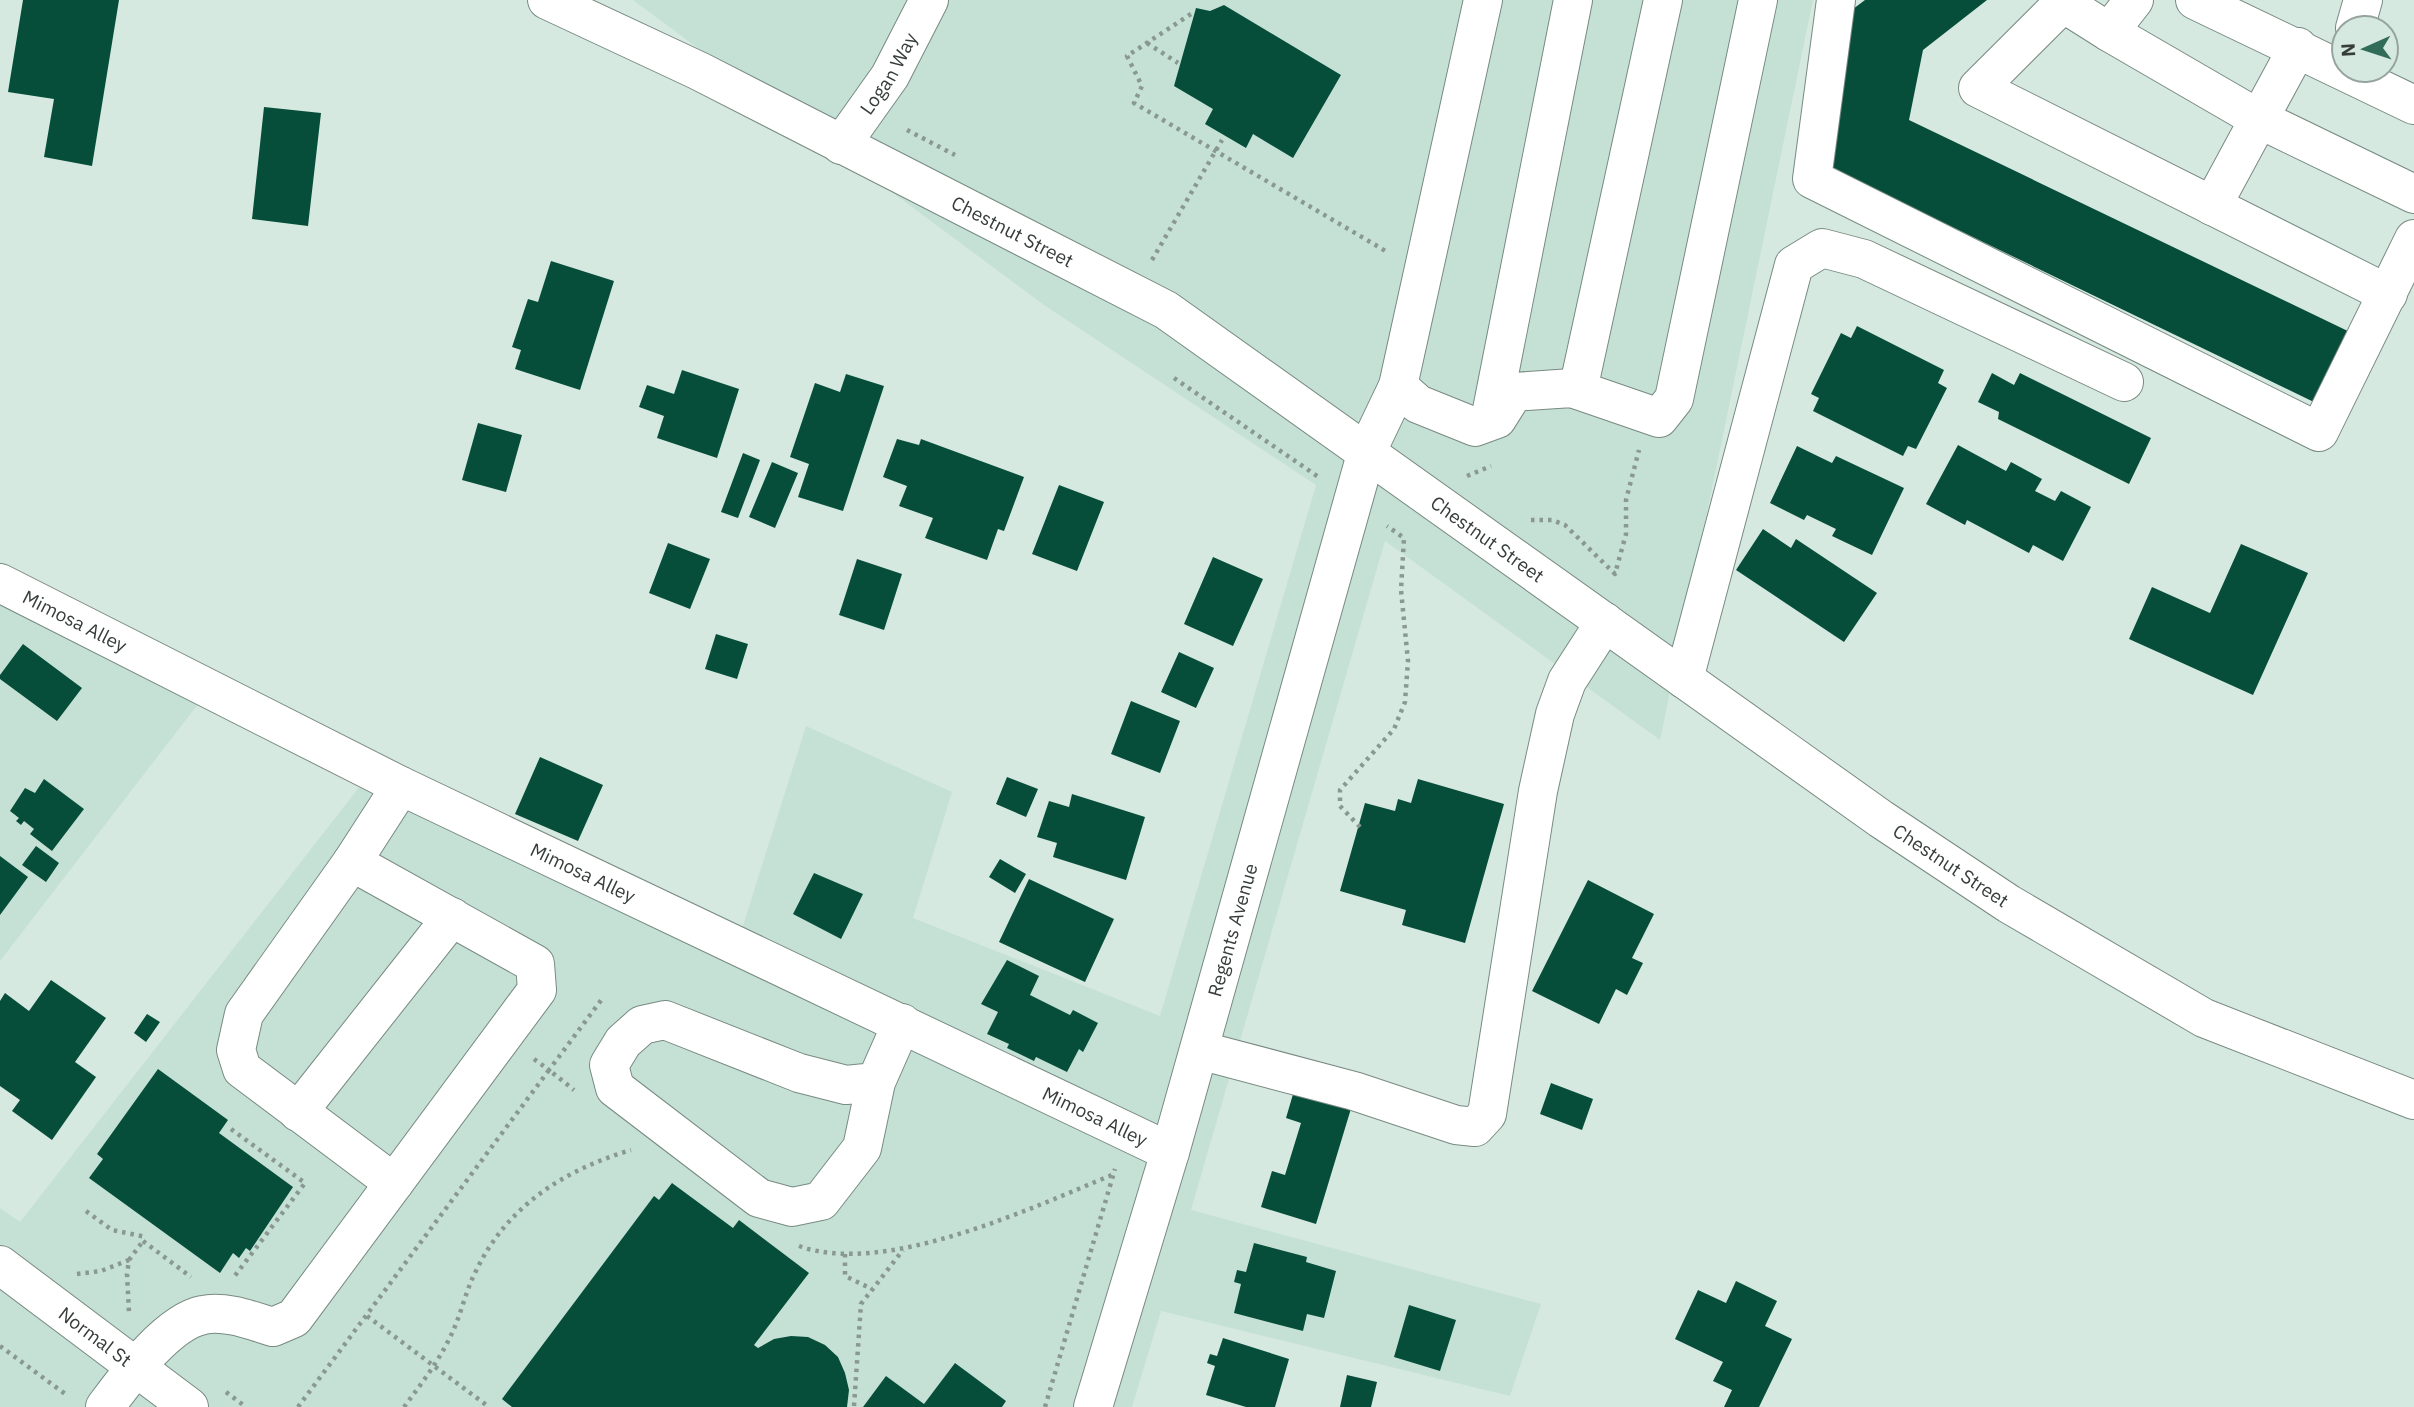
<svg xmlns="http://www.w3.org/2000/svg" width="2414" height="1407" viewBox="0 0 2414 1407" font-family="'IBM Plex Sans',sans-serif">
	<rect width="100%" height="100%" fill="#d6e9e1"/>
	<path fill="#c5e1d5" d="M633,0H1813L1660,740L1385,541L1191,1210L1541,1304L1510,1396L1161,1311L1132,1407H0V1208L20,1222L378,763L740,935L806,726L952,792L913,918L1160,1016L1316,485L1044,305Z
		M0,582L212,686L0,961Z"/>
	<path fill="#064e3a" d="M23,0H119L92,166L44,157L54,99L8,92Z
		M1865,0H1987L1923,50L1909,120L2354,334L2320,405L1824,165L1853,9Z
		M1224,5L1341,75L1293,158L1253,134L1246,148L1205,124L1213,109L1174,86L1196,8L1210,11Z
		M264,107L321,113L308,226L252,219Z
		M551,261L614,281L580,390L515,369L521,350L512,347L528,299L538,302Z
		M1857,326L1944,370L1938,383L1947,388L1916,449L1908,446L1903,456L1813,411L1819,398L1811,394L1841,333L1851,338Z
		M682,370L739,389L717,458L657,438L664,416L639,407L647,385L674,394Z
		M1992,373L2014,385L2020,373L2151,438L2129,484L1998,419L1999,412L1978,402Z
		M846,374L884,386L843,511L798,497L809,464L790,457L815,383L840,392Z
		M478,423L522,435L506,492L462,480Z
		M897,439L919,445L921,439L1024,477L1004,531L998,529L987,560L925,538L933,518L899,506L907,486L883,477Z
		M1958,445L2006,471L2011,462L2042,479L2035,491L2055,501L2061,491L2091,507L2063,561L2033,545L2029,553L1967,520L1965,525L1926,504Z
		M1797,446L1832,463L1836,456L1904,488L1872,555L1832,536L1836,529L1807,515L1804,520L1770,503Z
		M743,453L760,460L738,518L721,512Z
		M772,462L798,473L775,528L749,517Z
		M1059,485L1104,502L1077,571L1032,554Z
		M1763,529L1791,548L1796,539L1877,593L1844,642L1736,570Z
		M668,543L710,559L690,609L649,593Z
		M2241,544L2308,573L2253,695L2129,639L2152,587L2210,613Z
		M1213,557L1263,579L1233,646L1184,624Z
		M857,559L902,574L884,630L839,615Z
		M716,634L748,644L737,679L705,669Z
		M23,644L82,688L57,721L0,679V675Z
		M1179,652L1214,668L1196,708L1161,692Z
		M1131,701L1180,721L1160,773L1111,754Z
		M540,757L603,785L578,841L515,814Z
		M1007,777L1038,789L1026,817L996,804Z
		M44,779L84,809L52,851L30,834L34,829L24,821L21,825L16,821L19,818L10,811L25,788L35,793Z
		M1418,779L1504,804L1465,943L1402,925L1406,910L1340,891L1365,803L1395,811L1398,799L1411,803Z
		M1072,794L1145,817L1126,880L1053,857L1057,843L1037,837L1049,801L1069,807Z
		M36,846L59,863L46,882L22,865Z
		M0,856L28,877L0,915Z
		M1000,859L1026,874L1015,893L989,877Z
		M814,873L863,894L841,939L793,914Z
		M1029,879L1114,919L1085,982L999,942Z
		M1588,880L1654,914L1632,958L1643,963L1627,995L1616,989L1599,1024L1532,991Z
		M1007,960L1039,976L1030,995L1070,1015L1073,1010L1098,1023L1083,1052L1079,1049L1067,1072L1036,1057L1034,1061L1007,1048L1009,1044L987,1034L998,1012L981,1004Z
		M51,980L106,1018L75,1062L96,1077L52,1140L12,1111L20,1100L0,1086V1001L5,993L29,1011Z
		M147,1014L160,1022L146,1042L134,1033Z
		M158,1069L228,1120L219,1133L293,1187L250,1251L246,1248L239,1258L233,1253L220,1273L89,1178L103,1159L97,1154Z
		M1551,1083L1593,1099L1582,1130L1540,1114Z
		M1296,1084L1353,1102L1316,1224L1261,1207L1272,1171L1285,1175L1301,1123L1286,1118Z
		M672,1183L733,1228L739,1220L809,1273L754,1345L758,1348L774,1339L791,1336L808,1337L825,1345L838,1357L845,1373L849,1390L847,1407H512L502,1399L654,1196L659,1200Z
		M1254,1243L1307,1257L1306,1262L1336,1271L1324,1318L1307,1314L1303,1331L1234,1313L1241,1284L1234,1282L1237,1270L1246,1272Z
		M1736,1281L1777,1301L1765,1326L1792,1339L1759,1407H1724L1732,1390L1713,1381L1723,1362L1675,1339L1698,1290L1726,1303Z
		M1409,1305L1456,1320L1440,1371L1394,1357Z
		M1223,1338L1289,1359L1275,1407H1246L1206,1395L1215,1366L1207,1363L1210,1354L1217,1356Z
		M955,1363L1006,1401L1002,1407H863L886,1376L924,1404Z
		M1347,1375L1377,1382L1371,1407H1340Z"/>
	<g fill="none" stroke-linecap="round" stroke-linejoin="round">
		<defs>
			<g id="minor">
				<path id="s1" d="M547,0L699,71L1166,310L1881,819L2009,904L2204,1018L2414,1100"/>
				<path d="M1836,0L1812,179L2319,432L2414,239"/>
				<path d="M2134,0L2109,32L2259,119L2298,47"/>
				<path d="M2195,0L2414,105"/>
				<path d="M2355,28L2363,0"/>
				<path d="M2109,32L2063,3L1978,88L2388,294"/>
				<path id="s2" d="M841,145L890,76L929,0"/>
				<path d="M2212,206L2259,119L2414,194"/>
				<path d="M1398,386L1483,0"/>
				<path d="M1578,390L1663,0"/>
				<path d="M1490,420L1573,0"/>
				<path id="s3" d="M0,583L401,786L1170,1152"/>
				<path d="M1684,679L1794,265L1822,248L1864,259L2124,382"/>
				<path d="M352,862L244,1014L236,1050L242,1069L394,1183"/>
				<path d="M1199,1050L1354,1091L1456,1125L1475,1127L1487,1114L1538,791L1555,714L1567,681L1605,622"/>
				<path d="M876,1082L846,1085L799,1073L665,1020L642,1025L623,1042L609,1065L615,1088L759,1198L792,1207L821,1201L862,1148L876,1082L902,1023"/>
				<path d="M298,1112L452,917"/>
				<path id="s4" d="M0,1265L189,1407"/>
				<path d="M105,1407C126,1379 167,1322 203,1315C225,1310 253,1321 273,1327L294,1318L537,990L535,964L352,862L401,786"/>
				<path id="s5" d="M1093,1407L1170,1152L1367,451L1398,386L1418,404L1475,427L1497,419L1514,392L1572,388L1659,418L1674,399L1758,0"/>
			</g>
		</defs>
		<use href="#minor" stroke="#788a82" stroke-width="40"/>
		<path stroke="#8a9892" stroke-width="4.5" stroke-dasharray="3.5 5" stroke-linecap="butt" d="M1191,14L1127,56L1142,86L1134,103L1389,253
			M1147,43L1178,63
			M907,130L955,155
			M1152,260L1222,140
			M1174,378L1320,478
			M1467,476L1491,466
			M1531,520H1552L1565,525L1615,574L1626,534V500L1639,450
			M1360,827L1340,806V790L1394,729L1405,702L1408,661L1401,590L1404,538L1387,526
			M534,1059L549,1070L602,999
			M231,1129L305,1183L234,1277
			M86,1211L112,1230L146,1237
			M143,1241L191,1277
			M799,1246C885,1277 1031,1208 1112,1175
			M845,1254V1276L872,1289
			M129,1260L143,1241
			M77,1274L101,1271L129,1260L127,1274L129,1312
			M367,1316L489,1407
			M0,1346L68,1396
			M226,1392L246,1407
			M854,1406L861,1304L903,1250
			M298,1407L549,1070L574,1090
			M404,1407C422,1383 441,1358 453,1331C462,1311 466,1290 476,1271C507,1206 564,1170 631,1150
			M1045,1407L1115,1169"/>
		<use href="#minor" stroke="#fff" stroke-width="38"/>
	</g>
	<g text-anchor="middle" dominant-baseline="central" stroke-width="7" stroke-linejoin="round" paint-order="stroke">
		<g font-size="19" fill="#363d3a" stroke="#d6e9e1">
			<text stroke="none"><textPath href="#s2" startOffset="86">Logan Way</textPath></text>
			<text stroke="none"><textPath href="#s1" startOffset="520">Chestnut Street</textPath></text>
			<text stroke="none"><textPath href="#s1" startOffset="1087">Chestnut Street</textPath></text>
			<text stroke="none"><textPath href="#s3" startOffset="84">Mimosa Alley</textPath></text>
			<text stroke="none"><textPath href="#s1" startOffset="1654">Chestnut Street</textPath></text>
			<text stroke="none"><textPath href="#s3" startOffset="651">Mimosa Alley</textPath></text>
			<text stroke="none"><textPath href="#s5" startOffset="497">Regents Avenue</textPath></text>
			<text stroke="none"><textPath href="#s3" startOffset="1218">Mimosa Alley</textPath></text>
			<text stroke="none"><textPath href="#s4" startOffset="119">Normal St</textPath></text>
		</g>
	</g>
	<g transform="translate(2365 49) rotate(267)"><circle r="33" fill="#d6e9e1" stroke="#96a49e" stroke-width="2"/>
	<path d="M0-5L12 26L0 18L-12 26Z" fill="#306c57"/>
	<text y="-10" font-size="19" font-weight="bold" text-anchor="middle" fill="#363d3a">N</text>
	</g>
</svg>
